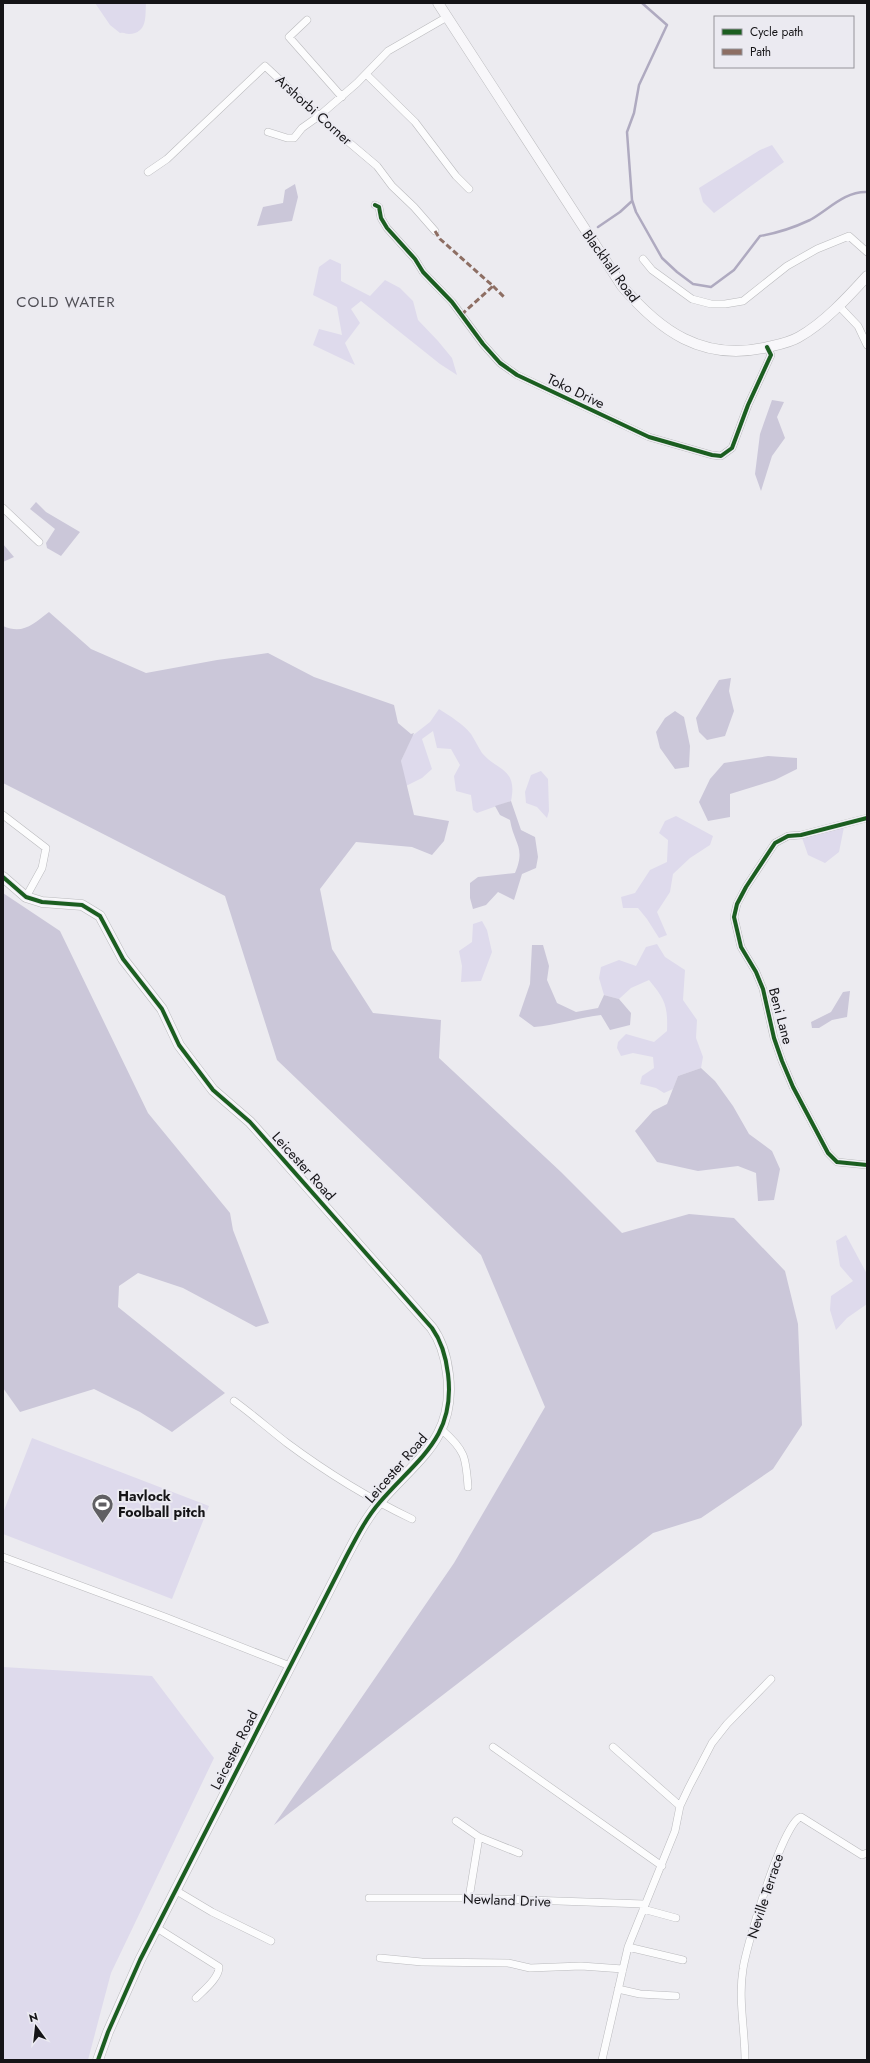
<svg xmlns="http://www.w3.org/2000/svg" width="870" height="2063" viewBox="0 0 870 2063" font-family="Jost,sans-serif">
	<rect width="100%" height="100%" fill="#ecebf0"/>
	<path fill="#dedaec" d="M95,3H146C145,16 148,33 129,34C125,34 125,32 120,33L110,25Z
		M772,145L784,162L714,213L703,202L699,188L760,150Z
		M330,259L341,264V281L370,296L385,280L400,288L413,301L418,320L438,341L452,358L457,375L440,364L361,301L351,309L360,323L345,343L355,365L313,345L319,329L342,335L337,307L313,295L319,267Z
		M439,709C450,716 463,724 471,734C475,740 478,747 482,753C497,771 518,768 511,801L477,813L473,810L471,795L456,791L454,776L460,765L451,749L437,748L433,731L422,739L432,769L422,778L404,787L401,761L412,736L430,722Z
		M541,771L548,779L549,811L547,818L537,807L526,803L525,792L531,775Z
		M676,816L713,836L710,845L690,858L673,874L670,892L657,912L667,935L659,938L647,919L638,908H623L621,897L635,893L650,870L667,862L668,840L659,833L665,821Z
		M845,822L839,852L825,863L808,855L801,835Z
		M482,921L487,930L492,952L481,981L461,982L462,966L459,951L472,942L473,924Z
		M657,944L665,957L685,970L683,1000L697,1020L696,1038L703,1057L701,1068L678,1076L673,1089L664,1093L656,1088L640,1084L642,1076L654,1068L653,1057L633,1053L621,1056L617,1048L618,1042L626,1034L654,1042L667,1031C668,1006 665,999 649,980L631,988L619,999L604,995L599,978L601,967L619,960L636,966L646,947Z
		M846,1235L867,1274V1304L847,1318L836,1330L830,1310L831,1296L853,1281L840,1266L836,1241Z
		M32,1438L209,1506L172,1599L3,1534V1513Z
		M3,1667L152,1676L214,1758L111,1973L88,2060H3Z"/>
	<path fill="#cbc7d9" d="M295,184L298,197L292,221L257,226L263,207L283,203L285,190Z
		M772,400L784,402L777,417L785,438L772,456L761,491L755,474L760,434Z
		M36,502L46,512L80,532L61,556L47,548L46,543L55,529L30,509Z
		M3,544L14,557L3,562Z
		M49,612L91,649L146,673L217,660L268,653L314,677L394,705L398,723L411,734L414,733L401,761L414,815L449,821L444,841L432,855L412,847L356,842L320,889L332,949L373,1013L441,1020L439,1058L561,1172L622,1233L689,1214L734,1218L785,1271L798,1324L802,1425L773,1469L701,1518L653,1533L274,1825L454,1563L545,1407L481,1255L277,1060L225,896L3,783V626C23,635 33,624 49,612Z
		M731,678L729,691L734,711L725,736L707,740L699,732L696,718L719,680Z
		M675,711L684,717L690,746L689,767L675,769L660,748L656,732L665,718Z
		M768,756L797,758V769L775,780L730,794V817L708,821L699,802L710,779L724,763Z
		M511,801L521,830L535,837L538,857L536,868L522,874L514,900L498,892L486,905L473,909L470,898V883L478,877L515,873C526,847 514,844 510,820L500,815L495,806Z
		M3,893L60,931L148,1113L230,1213L233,1230L269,1323L256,1327L183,1288L138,1273L119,1286L118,1307L225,1393L172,1432L140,1412L94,1389L20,1412L3,1388Z
		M532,945H543L549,966L547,980L557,1003L576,1012L598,1008L604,995L619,999L631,1013L630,1025L610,1030L601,1015C578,1018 557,1025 534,1027L519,1016L530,984Z
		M850,991L847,1017L832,1020L819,1028H812L811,1022L831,1012L843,992Z
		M701,1068L715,1081L733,1106L749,1134L772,1151L780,1169L774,1200L758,1201L756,1173L738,1166L698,1171L657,1162L635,1131L653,1111L667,1104L678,1076Z"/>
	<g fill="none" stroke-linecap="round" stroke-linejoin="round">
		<path stroke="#afaac0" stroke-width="2.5" d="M642,3L667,25L639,85L634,113L627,132L632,200L636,212L662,258L677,272L693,284L711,287L734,270L760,236C778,233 793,228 810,220C828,210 845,191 867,192
			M598,227L620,212L632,201"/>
		<defs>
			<path id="street" d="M307,20L289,37L342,97
				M366,74L415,122L456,176L469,189
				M268,132L287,138H294L302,128L319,116L357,83L388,51L447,17
				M148,172L167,159L265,66L326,123L377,166L392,186L414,207L435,231
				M375,205L379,207L381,218L387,228L415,259L423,272L452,302L483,344L500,363L517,375L649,437L712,455L721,456L732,448L748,405L771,355L767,347
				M643,259L652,270L692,299L711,304H725L743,301L787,266L817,249L849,236L867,252
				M839,306L858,326L867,345
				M3,508L39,542
				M3,815L46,848L42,868L26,897
				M867,818L801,835L788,836L775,843L746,887L737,904L734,917L741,947L756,972L763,989L774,1038L782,1061L793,1087L828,1153L837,1162L867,1165
				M234,1401C252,1414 269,1429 287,1443C326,1472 368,1498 412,1519
				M442,1430C465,1450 466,1457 468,1487
				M3,1557L165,1617L290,1666
				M493,1747L662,1866
				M613,1747L680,1806
				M456,1821L479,1837L469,1898
				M479,1837L519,1853
				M175,1890L212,1912L271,1941
				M369,1898H469L644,1904
				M643,1909L676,1918
				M157,1928L219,1967C219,1978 204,1990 196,1998
				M628,1947L683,1960
				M380,1958L422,1962L508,1963L530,1968L581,1966L623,1969
				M618,1989L640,1994L676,1996
				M602,2060L628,1947L675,1831L680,1806L689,1787L712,1743L727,1724L771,1679
				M745,2060C745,2030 738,1999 743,1969C746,1947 783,1821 801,1817L862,1855L867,1853"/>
			<path id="secondary" d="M438,3L622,286C660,331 702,361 764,348C776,345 789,343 799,337C824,323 848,297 867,276
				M3,877L26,897L42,902L82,905L100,916L123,959L162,1009L179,1045L213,1090L250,1122L432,1328C442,1342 446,1357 448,1374C456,1438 417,1459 380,1502C366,1518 356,1538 346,1557L140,1960L108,2032L98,2060"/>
		</defs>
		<use href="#street" stroke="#bababd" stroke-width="8"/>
		<use href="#secondary" stroke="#bababd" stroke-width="11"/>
		<use href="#street" stroke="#fcfcfd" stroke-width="7"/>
		<use href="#secondary" stroke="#f8f7fa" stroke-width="10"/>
		<path stroke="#8d6e63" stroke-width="3" stroke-dasharray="6 3" stroke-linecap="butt" d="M435,231L440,239L493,286L461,315
			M493,286L505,298"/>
		<defs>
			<path id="cycleway" d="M375,205L379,207L381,218L387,228L415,259L423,272L452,302L483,344L500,363L517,375L649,437L712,455L721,456L732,448L748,405L771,355L767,347
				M867,818L801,835L788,836L775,843L746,887L737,904L734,917L741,947L756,972L763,989L774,1038L782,1061L793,1087L828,1153L837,1162L867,1165
				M3,877L26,897L42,902L82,905L100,916L123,959L162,1009L179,1045L213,1090L250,1122L432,1328C442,1342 446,1357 448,1374C456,1438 417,1459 380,1502C366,1518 356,1538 346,1557L140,1960L108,2032L98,2060"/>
		</defs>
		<use href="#cycleway" stroke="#ebeaf1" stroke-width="6"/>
		<use href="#cycleway" stroke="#1b5e20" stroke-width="4"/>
	</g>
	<defs>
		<symbol id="stadium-pin" viewBox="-11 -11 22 30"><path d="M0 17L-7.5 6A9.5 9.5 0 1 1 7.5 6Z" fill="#605f63" stroke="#ebeaf1"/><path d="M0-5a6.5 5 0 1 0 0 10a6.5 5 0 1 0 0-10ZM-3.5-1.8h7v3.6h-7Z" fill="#fff"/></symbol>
	</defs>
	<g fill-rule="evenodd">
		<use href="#stadium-pin" x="90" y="1492" width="25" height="34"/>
	</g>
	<g text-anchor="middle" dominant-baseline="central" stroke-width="4" stroke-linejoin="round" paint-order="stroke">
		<g font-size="14" fill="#151417" stroke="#ebeaf1">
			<text transform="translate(314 110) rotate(42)">Arshorbi Corner</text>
			<text transform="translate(611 266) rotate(54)">Blackhall Road</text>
			<text transform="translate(576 391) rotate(26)">Toko Drive</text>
			<text transform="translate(781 1016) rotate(75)">Beni Lane</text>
			<text transform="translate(304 1166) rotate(48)">Leicester Road</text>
			<text transform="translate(396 1468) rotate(-49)">Leicester Road</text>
			<text transform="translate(234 1750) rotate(-63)">Leicester Road</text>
			<text transform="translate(765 1896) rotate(-72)">Neville Terrace</text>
			<text transform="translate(507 1900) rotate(2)">Newland Drive</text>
		</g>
		<g font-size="14" font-weight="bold" fill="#151417" stroke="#ebeaf1" text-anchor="start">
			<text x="118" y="1496">Havlock<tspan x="118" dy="16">Foolball pitch</tspan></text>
		</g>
		<g font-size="15" letter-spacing="1" fill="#4f4e54" stroke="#ebeaf1">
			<text x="66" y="302">COLD WATER</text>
		</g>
	</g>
	<rect width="870" height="2063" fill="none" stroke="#151417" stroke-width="8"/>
	<rect x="714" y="16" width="140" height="52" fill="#ebeaf1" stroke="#95949a"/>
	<rect x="722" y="29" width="20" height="6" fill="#1b5e20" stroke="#95949a"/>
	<text x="750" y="36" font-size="12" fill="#151417">Cycle path</text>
	<rect x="722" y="49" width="20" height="6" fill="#8d6e63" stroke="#95949a"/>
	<text x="750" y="56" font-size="12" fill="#151417">Path</text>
	<g transform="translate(36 2027) rotate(345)" stroke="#ebeaf1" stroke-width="3" paint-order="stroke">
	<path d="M0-3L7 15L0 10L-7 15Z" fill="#151417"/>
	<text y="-6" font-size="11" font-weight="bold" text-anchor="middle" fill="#151417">N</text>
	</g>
</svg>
